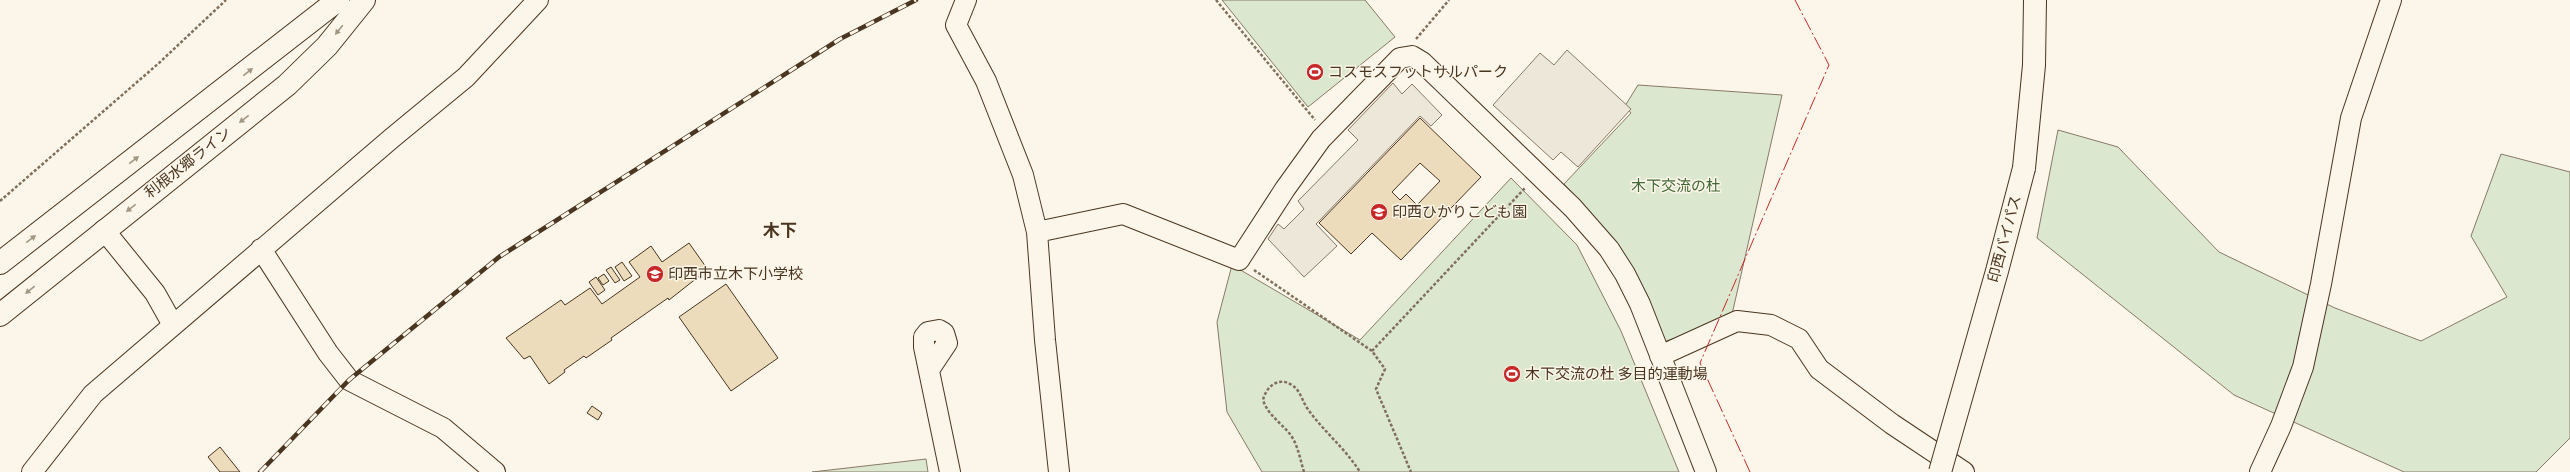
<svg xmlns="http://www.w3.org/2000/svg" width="2570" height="472" viewBox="0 0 2570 472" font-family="'Sofia Sans Condensed','Noto Sans JP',sans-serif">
	<rect width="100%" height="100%" fill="#fbf6e9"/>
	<path fill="#dce7d0" stroke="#887966" d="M1222,0H1365L1395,37L1308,107Z
		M1638,85L1782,95L1733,310L1727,322L1663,342L1598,223L1564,184L1631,113L1625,106Z
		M2058,130L2118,147L2219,252L2335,308L2421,341L2507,297L2471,236L2501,154L2570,172V438L2536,472H2404L2234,395L2037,238Z
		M1511,178L1577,245L1621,331L1679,472H1262L1227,412L1217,322L1232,265L1360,340Z
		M926,459L928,472H812Z"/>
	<path fill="#ede7d9" stroke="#887966" d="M1567,50L1631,109L1578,167L1561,152L1553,160L1493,105L1540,53L1554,65Z
		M1393,83L1402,94L1412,84L1442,115L1431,126L1420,116L1316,224L1337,246L1304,277L1268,239L1278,224L1284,229L1304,209L1298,201L1358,140L1348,130Z"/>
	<path fill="#ecdcbc" stroke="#4a3520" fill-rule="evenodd" d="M1420,118L1481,177L1401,260L1372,233L1351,254L1319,223ZM1420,163L1440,181L1417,205L1406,194L1400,200L1392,192Z
		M689,243L706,267L700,271L702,274L669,300L668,298L611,338L612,340L586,358L584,356L564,370L565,372L549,384L530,356L524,359L506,338L561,300L565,305L590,288L602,304L640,277L629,262L651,246L662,262Z
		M622,262L632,276L624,281L615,267Z
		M611,267L620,280L615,283L606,270Z
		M604,274L609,281L603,285L598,278Z
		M596,277L605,290L598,295L589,282Z
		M726,284L778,358L731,391L679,317Z
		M592,406L602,413L598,420L587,413Z
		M220,447L240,472H220L208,457Z"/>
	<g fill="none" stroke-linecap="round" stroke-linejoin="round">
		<defs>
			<path id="minor" d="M966,0L956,25L986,81L1023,175L1037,232L1045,340L1059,472
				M104,230L155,293L173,325
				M1037,232L1123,214L1239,260L1285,189L1321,139L1400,58L1412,56L1422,62L1573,208L1609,249L1625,274L1640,304L1706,472
				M261,249L328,353L349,380L443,428L495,472
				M1660,356L1737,321L1771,325L1799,339L1819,369L1892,424L1964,472
				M929,370L947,343L944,333L939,330L928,332L924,337V347L950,472
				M32,472L93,394L392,138L466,77L538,0
				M2260,472L2281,426L2303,367L2321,284L2351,118L2391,0"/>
			<path id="major" d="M0,263L338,0
				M0,315L287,85L327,46L364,0"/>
			<path id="highway" d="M2024,168L2034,65L2035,0"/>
		</defs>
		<use href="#minor" stroke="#4a3520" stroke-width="22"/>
		<use href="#major" stroke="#4a3520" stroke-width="24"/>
		<use href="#highway" stroke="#4a3520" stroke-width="24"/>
		<path stroke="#7f6f5c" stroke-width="2.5" stroke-dasharray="3 2" stroke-linecap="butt" d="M1216,0L1315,120
			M1416,39L1449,0
			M0,201L159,63L226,0
			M1254,270L1372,351L1385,369L1376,389L1411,472
			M1372,351L1525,188
			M1304,472C1300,459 1298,445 1290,434C1280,422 1268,415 1263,400C1266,387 1278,376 1292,385C1300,390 1302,400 1307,408C1323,431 1345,448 1360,472"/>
		<use href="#minor" stroke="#fbf6e9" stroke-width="20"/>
		<use href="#major" stroke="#fbf6e9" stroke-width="22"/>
		<use href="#highway" stroke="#fbf6e9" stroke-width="22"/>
		<defs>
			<path id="rail" d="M260,472L349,380L499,257L840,39L916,0"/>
		</defs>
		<use href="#rail" stroke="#4a3520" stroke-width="4.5"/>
		<use href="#rail" stroke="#fbf6e9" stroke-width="3" stroke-dasharray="9" stroke-linecap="butt"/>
		<defs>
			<path id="highway-bridge" d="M1940,472L1997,271L2024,168"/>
		</defs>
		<use href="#highway-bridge" stroke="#4a3520" stroke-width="24" stroke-linecap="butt"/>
		<use href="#highway-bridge" stroke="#fbf6e9" stroke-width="22"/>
		<path stroke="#c62828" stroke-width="1" stroke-dasharray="14 3 2 3" stroke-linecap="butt" d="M1750,472L1700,363L1829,65L1795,0"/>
	</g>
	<defs><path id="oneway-solid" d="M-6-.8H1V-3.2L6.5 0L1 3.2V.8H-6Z"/></defs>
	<g fill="#a29684">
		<use href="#oneway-solid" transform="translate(339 30) rotate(129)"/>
		<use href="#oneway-solid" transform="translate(248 72) rotate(-38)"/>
		<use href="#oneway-solid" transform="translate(244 119) rotate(142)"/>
		<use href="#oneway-solid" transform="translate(134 160) rotate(-38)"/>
		<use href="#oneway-solid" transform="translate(131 208) rotate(142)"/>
		<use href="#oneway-solid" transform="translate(31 239) rotate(-37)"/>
		<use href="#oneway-solid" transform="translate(30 290) rotate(141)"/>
	</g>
	<defs>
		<symbol id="stadium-disc" viewBox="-11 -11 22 22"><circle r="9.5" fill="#c62828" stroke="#fbf6e9"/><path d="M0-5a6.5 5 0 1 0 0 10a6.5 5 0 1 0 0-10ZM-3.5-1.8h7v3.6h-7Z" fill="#fff"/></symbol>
		<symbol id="school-disc" viewBox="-11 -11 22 22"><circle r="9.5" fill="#c62828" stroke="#fbf6e9"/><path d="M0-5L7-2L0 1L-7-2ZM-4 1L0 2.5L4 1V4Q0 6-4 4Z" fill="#fff"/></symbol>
	</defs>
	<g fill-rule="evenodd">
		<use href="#stadium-disc" x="1305" y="62" width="20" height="20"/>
		<use href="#school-disc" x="1369" y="202" width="20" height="20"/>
		<use href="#school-disc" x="645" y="264" width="20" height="20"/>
		<use href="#stadium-disc" x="1502" y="364" width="20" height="20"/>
	</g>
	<g text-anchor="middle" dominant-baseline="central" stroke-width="3" stroke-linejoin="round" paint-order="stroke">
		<g font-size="15" fill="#4a3520" stroke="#fbf6e9" text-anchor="start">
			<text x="1328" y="72">コスモスフットサルパーク</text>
			<text x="1392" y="212">印西ひかりこども園</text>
			<text x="668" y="274">印西市立木下小学校</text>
			<text x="1525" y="374">木下交流の杜 多目的運動場</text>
		</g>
		<g font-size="15" fill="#4a3520" stroke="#fbf6e9">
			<text transform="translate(188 163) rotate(-38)">利根水郷ライン</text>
			<text transform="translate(2005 239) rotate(-75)">印西バイパス</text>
		</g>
		<g font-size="15" fill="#436837" stroke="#fbf6e9">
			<text x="1676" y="186">木下交流の杜</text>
		</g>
		<g font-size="17" font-weight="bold" fill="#4a3520" stroke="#fbf6e9">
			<text x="780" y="231">木下</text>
		</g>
	</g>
</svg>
